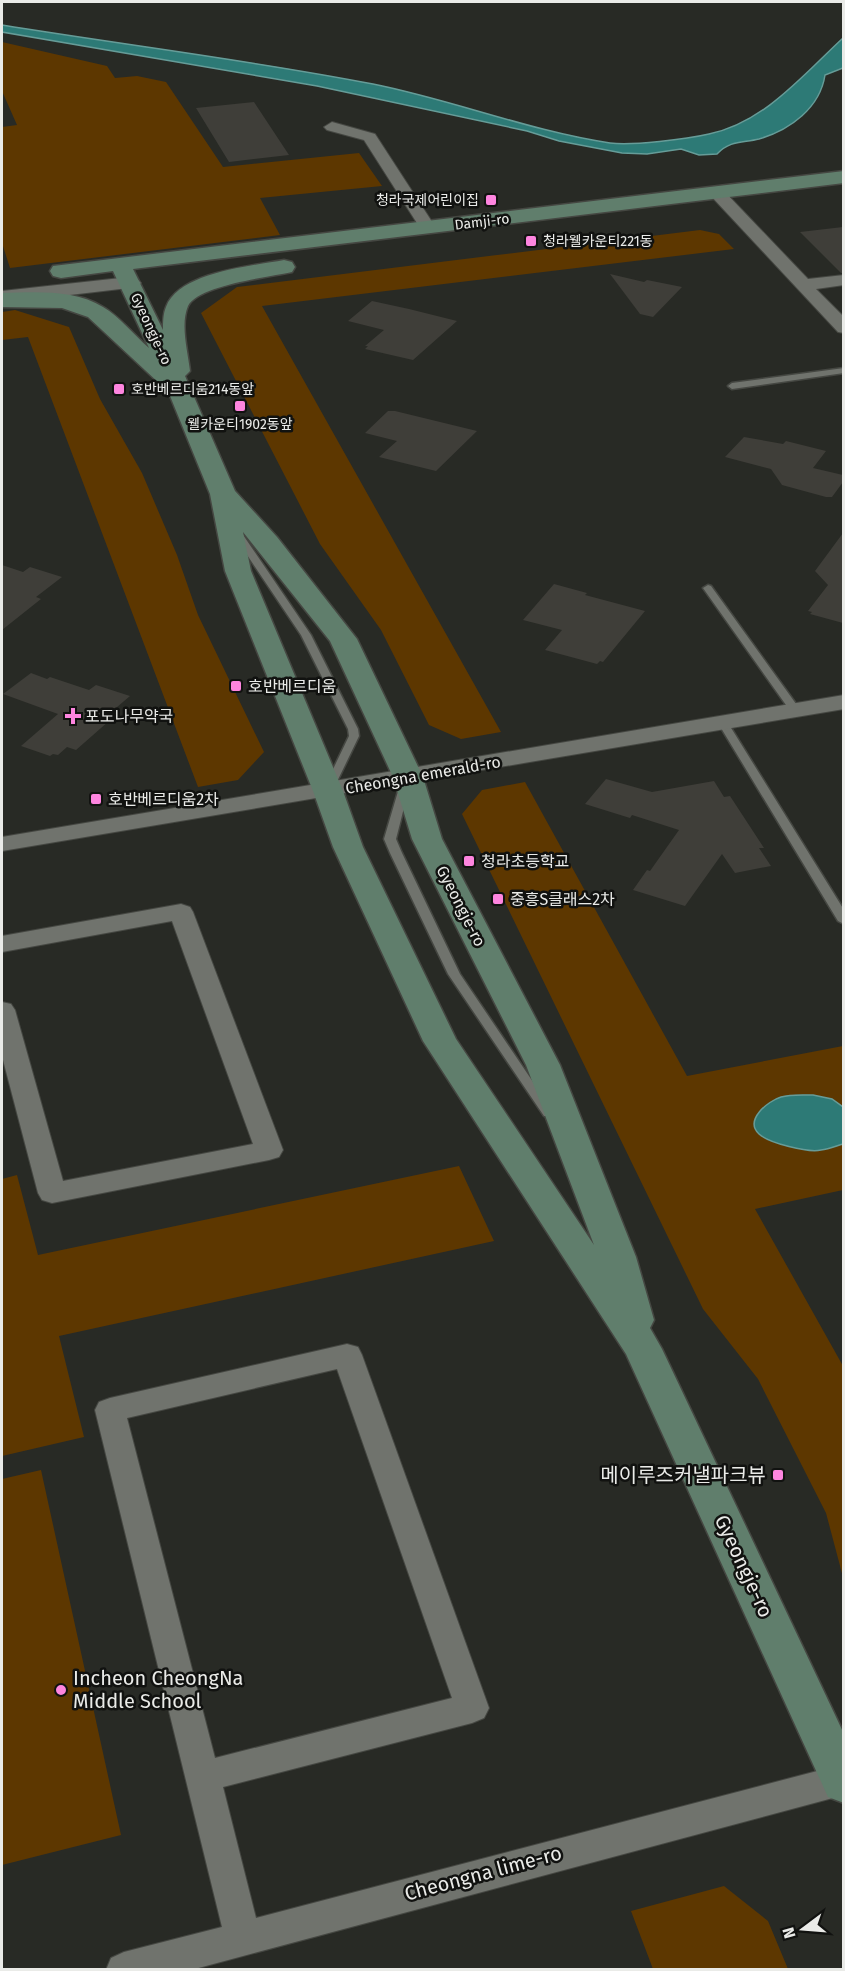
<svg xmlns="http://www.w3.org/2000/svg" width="845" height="1971" viewBox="0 0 845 1971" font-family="'Fira Sans','Noto Sans KR',sans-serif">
	<rect width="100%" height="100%" fill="#282a25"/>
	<path fill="#5d3700" d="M2,42L107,66L115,78L137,76L166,82L223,167L359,153L382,186L260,198L280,235L10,268L2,243V127L17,125L2,91Z
		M700,230L719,234L734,249L262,306L501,732L461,739L429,725L381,630L320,544L201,313L237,287Z
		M15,310L69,327L100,399L142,473L177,555L198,615L264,752L238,780L198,787L28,337L2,340V312Z
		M525,782L687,1076L843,1046V1190L755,1209L843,1366V1577L826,1513L758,1379L703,1309L462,814L482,790Z
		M459,1166L494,1241L59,1336L84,1437L2,1456V1179L17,1175L38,1255Z
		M41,1470L121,1835L2,1865V1479Z
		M724,1886L768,1921L788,1969H653L631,1911Z"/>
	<path fill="#2d7a76" stroke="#669c98" stroke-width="1.5" d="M2,25C125,45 250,60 373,84C453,100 530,131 610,143C632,146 687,139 709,134C764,123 804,74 843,38V68L825,75C820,108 790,130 759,139C743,143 730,140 717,154L699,155L681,149L647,154L622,153L559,141L527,131L317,86L2,32Z
		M813,1095L832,1099L843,1107V1144C836,1146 829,1149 821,1150C808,1153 769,1143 759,1134C744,1120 768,1101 781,1097C791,1094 803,1095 813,1095Z"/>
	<path fill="#3f3e39" d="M254,102L289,155L229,162L196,108Z
		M843,227V273H841L800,232Z
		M610,274L644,282L647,280L682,287L653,317L640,314Z
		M372,301L409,309L457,321L413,360L365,349L368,346H365L384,330L348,321Z
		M388,411H395L477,431L436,471L379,457L397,441L365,433Z
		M744,437L783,444L786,441L826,451L813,468L843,475V482L832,497H826L782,485L771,469L725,457Z
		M843,533V623L810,614L812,612L808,611L828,585L815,571Z
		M2,565L23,572L30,567L62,577L36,597L41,599L2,630Z
		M554,584L587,593L585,595L645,611L603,662L600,661L597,664L545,650L562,630L523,620Z
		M31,673L47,679L50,677L89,690L96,685L130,696L103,719L109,721L76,750L67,747L58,755L53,754L50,756L21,746L58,714L3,694Z
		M606,779L652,792L714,781L724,797L730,796L764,848H759L771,866L735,873L722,854L685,906L633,890L647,870L650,871L679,830L632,815L630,818L585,804Z"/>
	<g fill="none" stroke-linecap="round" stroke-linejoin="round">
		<defs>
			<path id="service" d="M844,368V373L732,389L728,386L732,383Z
				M236,528L239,529L311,635L358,729L359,736L333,790H325L324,788L349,736L348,729L301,635L231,531Z
				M708,585L711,586L799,708L800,710L799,712H791L703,588Z
				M723,720L728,723L844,910V924L838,921L718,723Z
				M404,785L409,788L396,839L402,853L460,974L552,1110L554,1113L552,1116H544L448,974L390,853L384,839L399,788Z"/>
			<path id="minor" d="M332,122L375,134L436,228L434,231H422L364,140L327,130L324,127Z
				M717,188L723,190L808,279L844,275V285L816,289L844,317V333L838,332L711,196L709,193L711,190Z
				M844,695V709L2,851V837Z
				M181,904L190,907L193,912L283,1150L279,1157L269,1160L52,1203L42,1200L38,1193L2,1056V1002L11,1004L15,1010L63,1181L253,1144L172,921L2,952V936Z
				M347,1344L358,1347L362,1355L489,1708L484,1718L472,1723L223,1787L256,1918L844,1764V1795L191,1970H106L111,1958L124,1952L222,1927L95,1410L99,1402L110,1398ZM337,1369L452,1698L215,1758L127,1418Z"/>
			<path id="tertiary" d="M130,277L137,279L141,283L137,287L2,303V291Z"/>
			<path id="secondary" d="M844,171V183L133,269L163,330C163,323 163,314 166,307C179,272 252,266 284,260L292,262L295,267L292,272C270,277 198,285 188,306C180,325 188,352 190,371L185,376L235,491L277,537L357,639L423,777L442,839L560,1065L636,1257L654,1320L650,1328L662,1349L844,1734V1803L828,1797L626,1354L423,1041L333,847L313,791L225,571L210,494L166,386L160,384L88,317L62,308L2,307V293C34,292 75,289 103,307C120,317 134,335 149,348L113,271L61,278L53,276L50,271L53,266ZM243,532L330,641L393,777L412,839L526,1065L594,1245L456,1039L363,847L343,791L251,571Z"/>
		</defs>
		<use href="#service" stroke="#454742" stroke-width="3"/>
		<use href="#minor" stroke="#454742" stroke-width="2"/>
		<use href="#tertiary" stroke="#454742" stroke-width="2"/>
		<use href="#secondary" stroke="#454742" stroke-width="3"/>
		<use href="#service" fill="#70736d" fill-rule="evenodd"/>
		<use href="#minor" fill="#70736d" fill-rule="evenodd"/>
		<use href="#tertiary" fill="#70736d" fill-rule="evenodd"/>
		<use href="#secondary" fill="#607e6c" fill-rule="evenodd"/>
	</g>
	<g fill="#fe85df" stroke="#111210" stroke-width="2">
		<rect x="485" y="194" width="12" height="12" rx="3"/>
		<rect x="525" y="235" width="12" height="12" rx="3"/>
		<rect x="113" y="383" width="12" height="12" rx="3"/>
		<rect x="234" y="400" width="12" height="12" rx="3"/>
		<rect x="230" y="680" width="12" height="12" rx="3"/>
		<path d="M70 707h6v6h6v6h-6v6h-6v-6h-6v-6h6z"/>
		<rect x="90" y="793" width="12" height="12" rx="3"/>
		<rect x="463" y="855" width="12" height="12" rx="3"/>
		<rect x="492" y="893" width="12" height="12" rx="3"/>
		<rect x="772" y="1469" width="12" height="12" rx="3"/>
		<circle cx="61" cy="1690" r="6"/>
	</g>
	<g text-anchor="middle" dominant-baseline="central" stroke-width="5" stroke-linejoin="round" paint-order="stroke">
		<g font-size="14" fill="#eaebe8" stroke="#111210" text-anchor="start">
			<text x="479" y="200" text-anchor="end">청라국제어린이집</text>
			<text x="543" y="241">청라웰카운티221동</text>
			<text x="131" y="389">호반베르디움214동앞</text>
			<text x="240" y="424" text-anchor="middle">웰카운티1902동앞</text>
		</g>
		<g font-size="14" fill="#eaebe8" stroke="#111210">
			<text transform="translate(482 222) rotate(-7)">Damji-ro</text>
			<text transform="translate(151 329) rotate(65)">Gyeongje-ro</text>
		</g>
		<g font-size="16" fill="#eaebe8" stroke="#111210" text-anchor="start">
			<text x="248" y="686">호반베르디움</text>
			<text x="85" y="716">포도나무약국</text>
			<text x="108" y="799">호반베르디움2차</text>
			<text x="481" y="861">청라초등학교</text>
			<text x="510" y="899">중흥S클래스2차</text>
		</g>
		<g font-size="16" fill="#eaebe8" stroke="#111210">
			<text transform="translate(423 775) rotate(-10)">Cheongna emerald-ro</text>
			<text transform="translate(461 906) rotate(63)">Gyeongje-ro</text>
		</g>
		<g font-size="20" fill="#eaebe8" stroke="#111210" text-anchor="end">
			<text x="766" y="1475">메이루즈커낼파크뷰</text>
			<text x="73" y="1678" text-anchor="start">Incheon CheongNa<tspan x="73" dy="23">Middle School</tspan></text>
		</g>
		<g font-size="20" fill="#eaebe8" stroke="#111210">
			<text transform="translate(744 1566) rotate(65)">Gyeongje-ro</text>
			<text transform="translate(483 1873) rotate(-15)">Cheongna lime-ro</text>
		</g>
	</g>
	<rect width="845" height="1971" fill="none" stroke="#eaebe8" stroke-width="6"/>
	<g transform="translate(803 1929) rotate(254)" stroke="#111210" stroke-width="4.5" paint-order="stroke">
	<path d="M0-4.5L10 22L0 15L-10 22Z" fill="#eaebe8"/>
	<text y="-9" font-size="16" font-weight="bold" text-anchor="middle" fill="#eaebe8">N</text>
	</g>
</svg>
